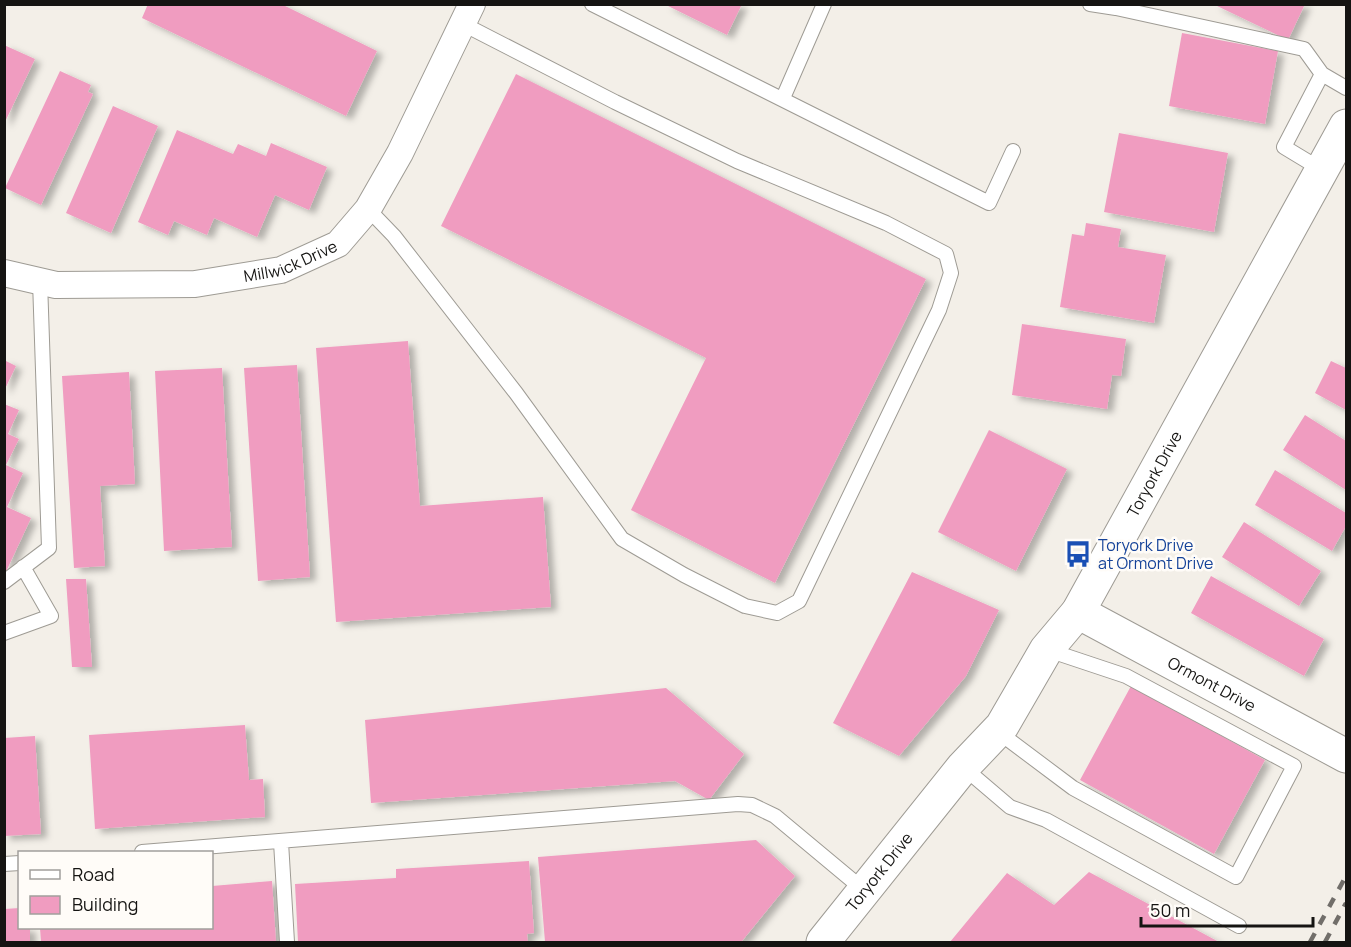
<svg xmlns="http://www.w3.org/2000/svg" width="1351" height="947" viewBox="0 0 1351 947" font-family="Manrope,sans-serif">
	<defs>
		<filter id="shadow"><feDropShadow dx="6" dy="4" stdDeviation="3" flood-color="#0004"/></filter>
	</defs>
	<rect width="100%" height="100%" fill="#f3efe8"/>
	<path fill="#f09cc0" filter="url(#shadow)" d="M148,4H281L377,51L346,116L142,18Z
		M664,4H742L727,35Z
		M1213,4H1305L1288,40Z
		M1182,33L1278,51L1265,124L1169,106Z
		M4,45L35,59L4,124Z
		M60,71L91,85L88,92L93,94L41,205L5,188Z
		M516,74L926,279L775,583L631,510L706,358L441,226Z
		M113,106L158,126L111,233L66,213Z
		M177,130L233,154L238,144L266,156L271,143L327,167L309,210L275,195L257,237L214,218L207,235L174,221L168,235L138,222Z
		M1119,133L1228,153L1214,232L1104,212Z
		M1086,223L1121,229L1118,247L1166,255L1154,323L1060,307L1072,234L1084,236Z
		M1022,324L1126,339L1121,376L1112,375L1107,409L1012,395Z
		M408,341L420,506L543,497L551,607L336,622L316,348Z
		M4,360L16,366L4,391Z
		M1331,361L1346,368V410L1315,393Z
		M297,365L310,577L258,581L244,368Z
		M222,368L232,547L164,551L155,371Z
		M129,372L135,484L100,486L105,566L74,568L62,376Z
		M4,404L19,410L8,434L19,439L6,465L23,473L7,507L31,518L4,576Z
		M1305,415L1346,441V490L1283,450Z
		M989,430L1067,469L1016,571L938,532Z
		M1275,470L1346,513V526L1332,551L1255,505Z
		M1244,522L1321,571L1299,606L1222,557Z
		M912,572L999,610L966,676L899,756L833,723Z
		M1211,576L1324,639L1304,676L1191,613Z
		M66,579H86L92,667H72Z
		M1131,686L1265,760L1214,854L1080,780Z
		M666,688L744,754L709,800L675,781L371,803L365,720Z
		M245,725L249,780L263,779L265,817L95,829L89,735Z
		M35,736L41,834L4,836V738Z
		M756,840L795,876L742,941L545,942L538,857Z
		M529,861L534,933L527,934L528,942H298L295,884L396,878V869Z
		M1089,872L1219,942H950L1007,873L1054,905Z
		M272,881L276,942H41L40,928H212V886Z
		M20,908V928H30V942H4V909Z"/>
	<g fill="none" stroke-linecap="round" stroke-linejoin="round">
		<defs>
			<path id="lane" d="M592,4L989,203L1013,151
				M1090,4L1116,8L1304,49L1322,74
				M783,98L824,4
				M1322,170L1284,147L1322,74L1346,88
				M368,209L394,236L516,393L622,539L684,575L745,606L777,613L799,601L939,310L951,273L946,254L886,223L737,161L615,102L463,24
				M4,582L49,548L40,281
				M4,633L51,616L23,567
				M997,731L1073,788L1236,877L1294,766L1126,676L1048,650
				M963,767L1010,807L1046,820L1239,926
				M281,842L287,942
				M142,852L738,804L752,805L775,816L865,891
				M4,864L20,863"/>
			<g id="street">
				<path id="s1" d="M4,273L56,285L195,284L281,270L338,244L368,209L400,153L472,4"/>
			</g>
			<g id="secondary">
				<path id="s2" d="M1078,612L1346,756"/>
				<path id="s3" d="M823,942L963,767L1002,726L1046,650L1078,612L1346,126"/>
			</g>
		</defs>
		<use href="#lane" stroke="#9e9b94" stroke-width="16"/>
		<use href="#street" stroke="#9e9b94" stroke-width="28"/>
		<use href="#secondary" stroke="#9e9b94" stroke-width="35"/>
		<use href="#lane" stroke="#fff" stroke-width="14"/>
		<use href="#street" stroke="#fff" stroke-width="26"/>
		<use href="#secondary" stroke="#fff" stroke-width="33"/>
		<path stroke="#716e6a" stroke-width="4.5" stroke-dasharray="10 10" stroke-linecap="butt" d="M1310,942L1346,876
			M1325,942L1346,903"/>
	</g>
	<defs>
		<symbol id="bus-bare" viewBox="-9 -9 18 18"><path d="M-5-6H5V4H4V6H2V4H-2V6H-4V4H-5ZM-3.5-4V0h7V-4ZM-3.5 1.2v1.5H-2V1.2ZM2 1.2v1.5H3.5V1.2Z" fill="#1a4fb4" stroke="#fffcf8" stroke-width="2.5" paint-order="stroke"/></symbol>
	</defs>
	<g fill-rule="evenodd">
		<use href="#bus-bare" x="1059" y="535" width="38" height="38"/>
	</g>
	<g text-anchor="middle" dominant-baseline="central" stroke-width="5" stroke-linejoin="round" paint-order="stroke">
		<g font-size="16" fill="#151412" stroke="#fffcf8">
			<text stroke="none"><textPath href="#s1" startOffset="291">Millwick Drive</textPath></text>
			<text stroke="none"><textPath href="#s3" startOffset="576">Toryork Drive</textPath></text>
			<text stroke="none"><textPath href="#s2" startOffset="152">Ormont Drive</textPath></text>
			<text stroke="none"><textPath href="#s3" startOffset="90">Toryork Drive</textPath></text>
		</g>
		<g font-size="16" fill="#164399" stroke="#fffcf8" text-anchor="start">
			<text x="1098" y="545">Toryork Drive<tspan x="1098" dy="18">at Ormont Drive</tspan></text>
		</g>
	</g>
	<rect width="1351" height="947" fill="none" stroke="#151412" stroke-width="12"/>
	<rect x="18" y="851" width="195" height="78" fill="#fffcf8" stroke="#a19f9c" stroke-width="1.5"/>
	<rect x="30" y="870" width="30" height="9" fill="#ffffff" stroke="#a19f9c" stroke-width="1.5"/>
	<text x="72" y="881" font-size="18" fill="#151412">Road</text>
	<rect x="30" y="896" width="30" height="18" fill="#f09cc0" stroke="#a19f9c" stroke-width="1.5"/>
	<text x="72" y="911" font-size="18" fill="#151412">Building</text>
	<path d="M1141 917v9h172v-9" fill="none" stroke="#151412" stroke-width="3"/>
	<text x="1150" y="917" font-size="18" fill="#151412" stroke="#fffcf8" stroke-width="4.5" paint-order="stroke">50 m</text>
</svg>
